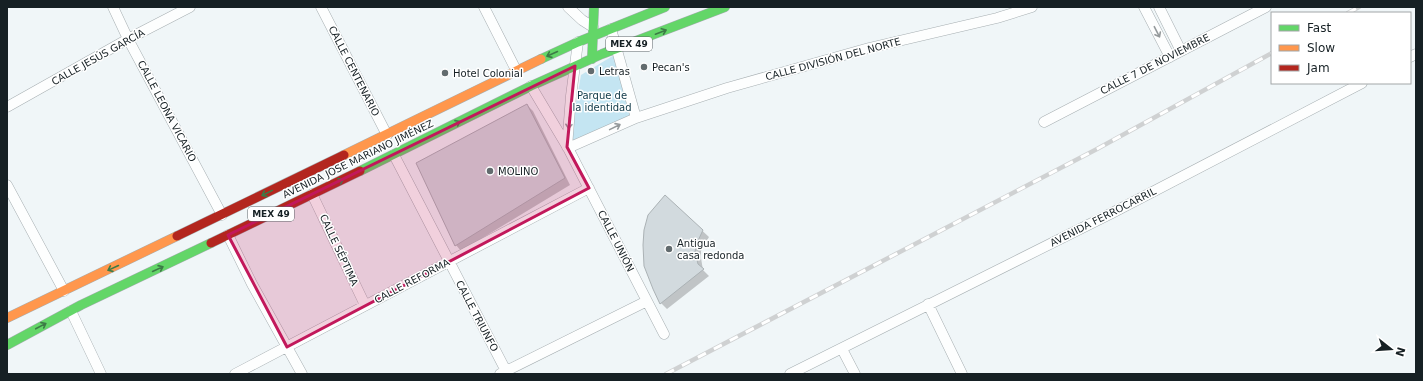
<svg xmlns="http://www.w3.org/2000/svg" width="1423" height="381" viewBox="0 0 1423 381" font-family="'DejaVu Sans',sans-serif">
	<rect width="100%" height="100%" fill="#f0f6f8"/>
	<path fill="#c4e5f2" d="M616,54L632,116L569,144L581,75Z"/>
	<path fill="#0003" d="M527,105L533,111L570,185L461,251L456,245Z
		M665,196L709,237L701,251V258L703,270L709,276L667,309L661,303Z"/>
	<path fill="#d2dade" stroke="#abb2b5" d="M527,104L565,178L455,246L416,163Z
		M665,195L703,230L696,245L695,252L698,264L704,269L660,304L653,289L644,266L643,245L644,230L648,215Z"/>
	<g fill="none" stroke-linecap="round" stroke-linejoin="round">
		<defs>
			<path id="street" d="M113,7L128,39L222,215
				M321,7L387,135
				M484,7L516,70
				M568,7L582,20L593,27
				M1144,7L1170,57
				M1159,7L1181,51
				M611,29L636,118
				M1410,57L1416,54
				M531,86L568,148L664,334
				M7,107L128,39L190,7
				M1044,122L1266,7
				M567,147L571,96L578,42
				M568,148L636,118L727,88L869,48L997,18L1032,7
				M394,155L506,371
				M7,185L64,291
				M312,194L365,305
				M228,235L252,284L302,374
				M928,304L962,374
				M71,311L101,374
				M842,349L855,374
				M235,374L589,188
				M500,374L647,301
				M790,374L1112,213L1362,83"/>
			<path id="fast" d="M541,59L578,42L665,7
				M592,59L594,7
				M360,171L531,86L602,54L725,7
				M7,345L81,305L211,243"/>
			<path id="slow" d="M344,155L541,59
				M7,318L177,236"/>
			<path id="jam" d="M177,236L344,155
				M211,243L360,171"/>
		</defs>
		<use href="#street" stroke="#a7afb2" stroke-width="11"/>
		<use href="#fast" stroke="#a7afb2" stroke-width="10"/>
		<use href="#slow" stroke="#a7afb2" stroke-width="10"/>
		<use href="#jam" stroke="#a7afb2" stroke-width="10"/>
		<use href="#street" stroke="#fdfefe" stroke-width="10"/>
		<use href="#fast" stroke="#63d668" stroke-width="9"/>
		<use href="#slow" stroke="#ff974d" stroke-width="9"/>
		<use href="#jam" stroke="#b3261e" stroke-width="9"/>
		<defs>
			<path id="rail" d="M1348,13L1359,7
				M666,374L1097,149L1272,53"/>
		</defs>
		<use href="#rail" stroke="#cfd1d2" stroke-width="4.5"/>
		<use href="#rail" stroke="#fff" stroke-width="3" stroke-dasharray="9" stroke-linecap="butt"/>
	</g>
	<defs><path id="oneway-shaft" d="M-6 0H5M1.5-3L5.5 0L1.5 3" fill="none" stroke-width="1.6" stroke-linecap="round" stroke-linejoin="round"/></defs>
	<g stroke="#3c7b46">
		<use href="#oneway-shaft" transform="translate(661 32) rotate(-21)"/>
		<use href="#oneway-shaft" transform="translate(552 54) rotate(156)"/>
		<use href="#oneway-shaft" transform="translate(455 124) rotate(-27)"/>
		<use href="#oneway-shaft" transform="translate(338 182) rotate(-26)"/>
		<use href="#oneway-shaft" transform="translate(267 193) rotate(154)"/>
		<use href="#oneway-shaft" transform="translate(113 268) rotate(155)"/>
		<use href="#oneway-shaft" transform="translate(158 269) rotate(-25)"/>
		<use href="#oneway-shaft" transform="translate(41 326) rotate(-28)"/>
	</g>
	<g stroke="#959a9c">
		<use href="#oneway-shaft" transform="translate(1157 32) rotate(63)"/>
		<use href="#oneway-shaft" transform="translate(569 123) rotate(94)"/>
		<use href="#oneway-shaft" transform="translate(615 127) rotate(-26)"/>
	</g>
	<path fill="#c2185b" fill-opacity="0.2" stroke="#c2185b" stroke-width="3" stroke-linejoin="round" d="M575,66L567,147L589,188L287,347L228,235Z"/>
	<g fill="#626b6e" stroke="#fff" stroke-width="1.5">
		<circle cx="644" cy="67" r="4"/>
		<circle cx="591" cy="71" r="4"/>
		<circle cx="445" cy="73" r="4"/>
		<circle cx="490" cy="171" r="4"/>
		<circle cx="669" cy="249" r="4"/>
	</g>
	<g text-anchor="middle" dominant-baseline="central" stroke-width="3" stroke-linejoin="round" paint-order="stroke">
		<g fill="#fff" stroke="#5c6366" stroke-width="1">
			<rect x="606" y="37" width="46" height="14" rx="3"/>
			<rect x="248" y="207" width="46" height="14" rx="3"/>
		</g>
		<g font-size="9" font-weight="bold" fill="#162024">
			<text x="629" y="44">MEX 49</text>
			<text x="271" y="214">MEX 49</text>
		</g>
		<g font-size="10" fill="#162024" stroke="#fff">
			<text transform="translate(98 57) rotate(-29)">CALLE JESÚS GARCÍA</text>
			<text transform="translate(833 59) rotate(-15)">CALLE DIVISIÓN DEL NORTE</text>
			<text transform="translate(1155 64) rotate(-27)">CALLE 7 DE NOVIEMBRE</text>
			<text transform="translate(354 71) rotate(63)">CALLE CENTENARIO</text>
			<text transform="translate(167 111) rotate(62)">CALLE LEONA VICARIO</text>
			<text transform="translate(358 159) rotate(-26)">AVENIDA JOSE MARIANO JIMÉNEZ</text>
			<text transform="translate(1103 217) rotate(-27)">AVENIDA FERROCARRIL</text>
			<text transform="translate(616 241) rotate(63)">CALLE UNIÓN</text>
			<text transform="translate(339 250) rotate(65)">CALLE SÉPTIMA</text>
			<text transform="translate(412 281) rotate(-28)">CALLE REFORMA</text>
			<text transform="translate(477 316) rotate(62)">CALLE TRIUNFO</text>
		</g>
		<g font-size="10" fill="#162024" stroke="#fff" text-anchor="start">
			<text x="652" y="67">Pecan's</text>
			<text x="599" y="71">Letras</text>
			<text x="453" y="73">Hotel Colonial</text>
			<text x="498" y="171">MOLINO</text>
			<text x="677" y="243">Antigua<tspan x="677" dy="12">casa redonda</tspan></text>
		</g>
		<g font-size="10" fill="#0e3847" stroke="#fff">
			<text x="602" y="95">Parque de<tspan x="602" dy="12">la identidad</tspan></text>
		</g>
	</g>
	<rect width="1423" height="381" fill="none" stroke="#162024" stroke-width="16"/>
	<rect x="1271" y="12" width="140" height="72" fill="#ffffff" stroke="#a2a6a7"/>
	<rect x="1279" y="25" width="20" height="6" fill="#63d668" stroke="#a2a6a7"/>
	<text x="1307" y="32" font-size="12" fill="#162024">Fast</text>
	<rect x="1279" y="45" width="20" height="6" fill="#ff974d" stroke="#a2a6a7"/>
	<text x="1307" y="52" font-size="12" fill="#162024">Slow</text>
	<rect x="1279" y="65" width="20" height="6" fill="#b3261e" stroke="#a2a6a7"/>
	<text x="1307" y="72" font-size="12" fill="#162024">Jam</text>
	<g transform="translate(1391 349) rotate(107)" stroke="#ffffff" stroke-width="3" paint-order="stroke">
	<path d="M0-3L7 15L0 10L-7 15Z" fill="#162024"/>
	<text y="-6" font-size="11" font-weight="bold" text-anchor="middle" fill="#162024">N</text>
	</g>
</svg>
